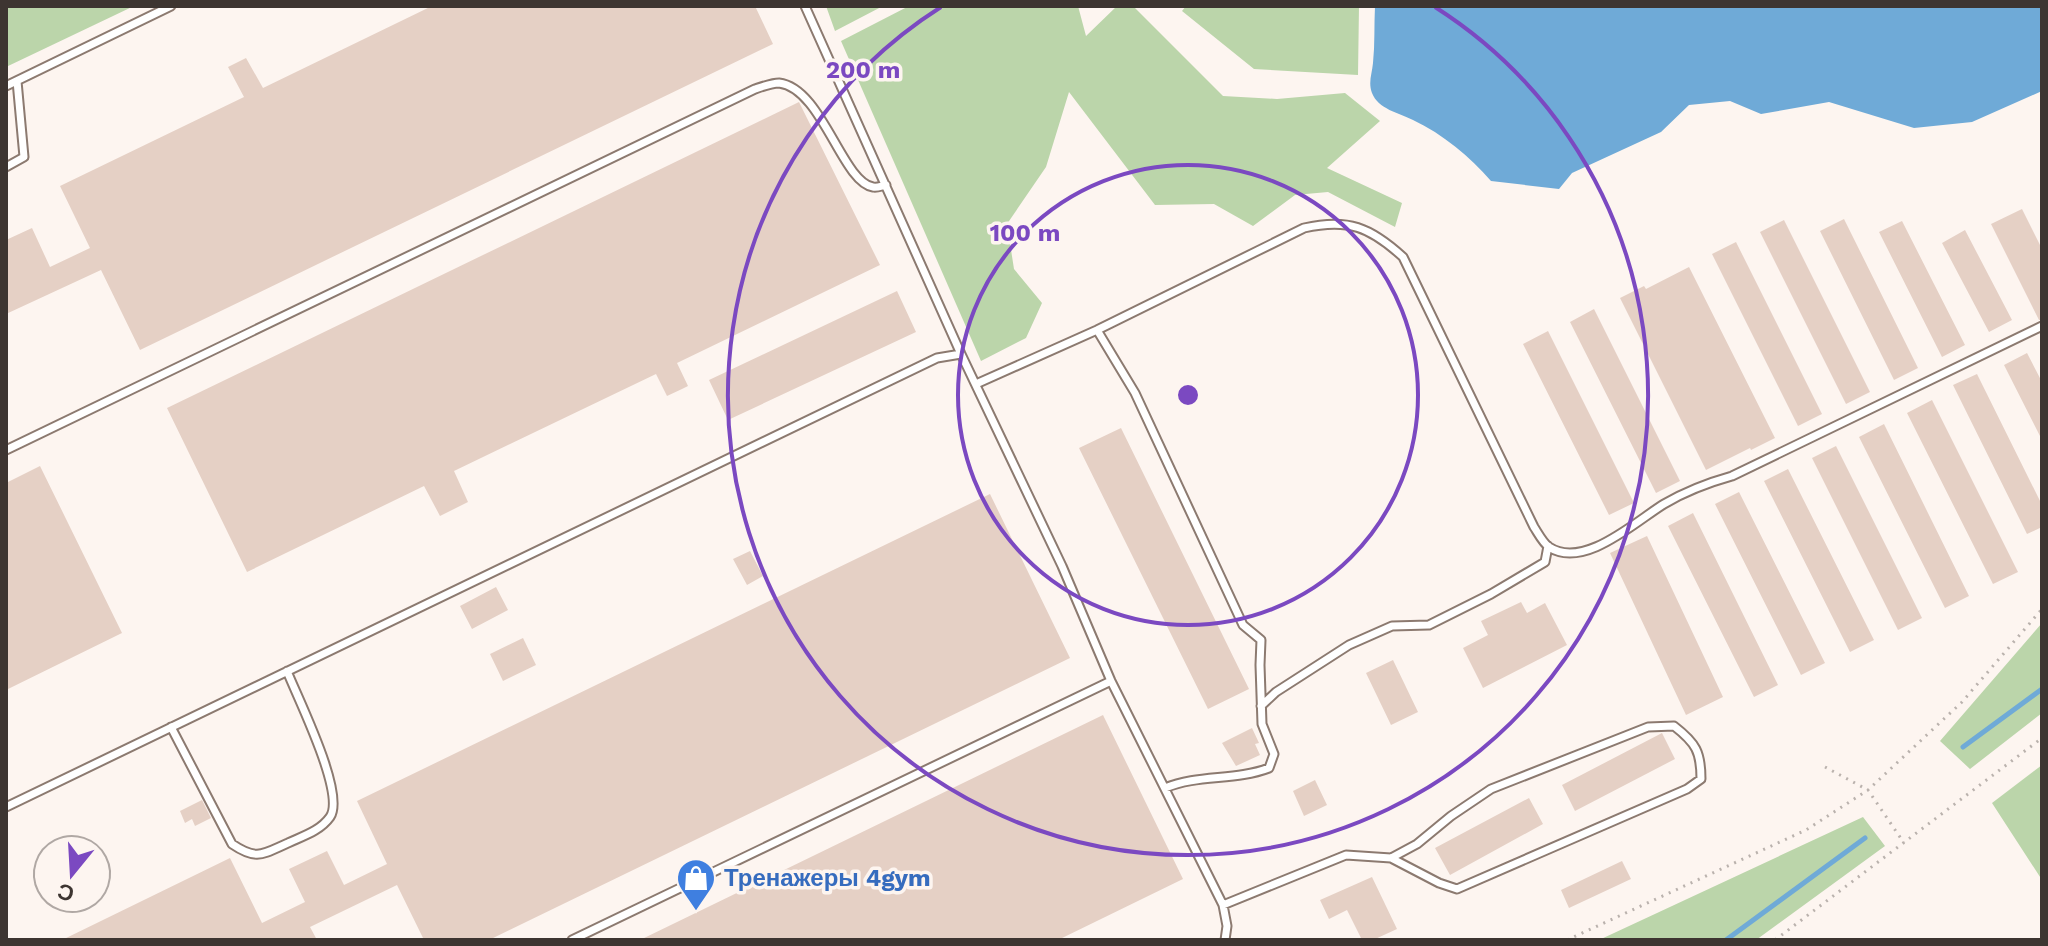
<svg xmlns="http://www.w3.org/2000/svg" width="2048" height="946" viewBox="0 0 2048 946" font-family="'Work Sans',sans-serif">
	<rect width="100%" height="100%" fill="#fdf5f0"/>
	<path fill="#bbd5aa" d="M6,6H134L6,67Z
		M826,6H883L835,31Z
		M909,6H1078L1086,36L1117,6H1133L1223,96L1277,99L1345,93L1380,121L1327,168L1402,203L1395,227L1328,192L1295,195L1253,226L1214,204L1155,205L1069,92L1046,167L1007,224L1014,269L1042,303L1026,338L981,361L841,41Z
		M1186,6H1359L1358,75L1254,69L1182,11Z
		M2042,623V713L1970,769L1940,741Z
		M2042,765V880L1992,803Z
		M1863,817L1885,846L1756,940H1599Z"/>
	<path fill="#6faad7" d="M1375,6H2042V91L1972,122L1914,128L1829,102L1761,114L1730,101L1689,105L1661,132L1572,173L1559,189L1491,181C1470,157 1443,134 1413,120C1399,113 1378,109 1372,93C1368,82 1372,74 1373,63C1375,44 1374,25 1375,6Z"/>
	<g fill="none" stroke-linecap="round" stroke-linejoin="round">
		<path stroke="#6faad7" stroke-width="5" d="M1963,747L2042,689
			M1726,940L1865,838"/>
	</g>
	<path fill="#e5d0c5" d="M432,6H755L773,44L140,350L101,270L6,314V240L32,228L50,267L90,248L60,186L244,97L228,67L246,58L263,88Z
		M799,102L880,265L677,363L688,386L682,389L667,396L656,374L454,471L468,502L440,516L424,486L247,572L167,408Z
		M2022,209L2042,249V320H2039L1991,224Z
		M1844,219L1918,368L1894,380L1820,231Z
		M1784,220L1870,392L1846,404L1760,232Z
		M1902,221L1965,345L1942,357L1879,232Z
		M1965,230L2012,320L1989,332L1942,243Z
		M1736,242L1822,414L1798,426L1712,254Z
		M1689,267L1775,438L1751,450L1750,448L1706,470L1620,298L1644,286L1646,289Z
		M897,291L916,332L728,420L709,380Z
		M1594,309L1680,481L1656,493L1570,322Z
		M1548,331L1634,503L1609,515L1523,344Z
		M2027,353L2042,382V440L2004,365Z
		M1977,374L2042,505V527L2027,534L1953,385Z
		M1932,400L2018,572L1993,584L1907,413Z
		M1884,424L1969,596L1945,608L1859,437Z
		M1121,428L1249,689L1208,709L1079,448Z
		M1836,446L1922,618L1898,630L1812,458Z
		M40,466L122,633L6,690V483Z
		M1788,469L1874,640L1850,652L1764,481Z
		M1739,492L1825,663L1801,675L1715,504Z
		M990,494L1070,658L489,940H424L397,885L310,927L317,940H62L230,858L262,923L305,902L289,869L327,851L344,885L387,864L357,801Z
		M1693,513L1778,685L1754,697L1668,526Z
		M1647,536L1723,697L1686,715L1610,553Z
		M750,551L763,576L747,585L733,559Z
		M496,587L508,610L472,629L460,606Z
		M1521,602L1527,613L1545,603L1567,645L1483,688L1463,648L1488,635L1481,621Z
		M523,638L536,665L503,681L490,654Z
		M1393,660L1418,712L1391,725L1366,673Z
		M1103,715L1183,879L1058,940H640Z
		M1252,728L1259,743L1255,744L1260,755L1236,766L1222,743Z
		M1662,733L1675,759L1575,811L1562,785Z
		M1315,780L1327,805L1304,816L1293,791Z
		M1529,798L1543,824L1450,875L1435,848Z
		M202,800L211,818L195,826L192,819L185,823L180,811Z
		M1622,861L1631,879L1569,908L1561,890Z
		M1372,877L1397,929L1373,940H1362L1347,910L1329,919L1320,900Z"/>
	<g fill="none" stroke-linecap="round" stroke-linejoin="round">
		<defs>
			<path id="lane" d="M805,6L961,354L1062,566L1111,681L1223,905L1227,926L1225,940
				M6,86L171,6
				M6,167L24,157L17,81
				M1097,330L1135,393L1243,625L1261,640L1260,665L1262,724L1274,754L1269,768C1235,781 1198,774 1165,788
				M976,384L1097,330L1304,228C1348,218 1370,227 1403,257L1534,527C1538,533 1543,543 1549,547C1584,570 1636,521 1664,504C1686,491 1707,483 1732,476L2042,326
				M6,450L755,89C761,87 772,83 779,83C822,88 842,182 873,187C877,188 881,186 886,185
				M1261,706L1276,692L1349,645L1392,626L1429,625L1491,594L1545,562L1548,546
				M171,727L232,844C257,861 263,854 288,843C303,836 320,831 330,817C346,794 298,699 287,671
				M6,807L937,358L961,354
				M1223,905L1346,855L1391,858L1417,844L1451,816L1491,789L1648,727L1674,726C1696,743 1701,752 1701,779L1687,789L1457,889L1439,883L1391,858
				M572,940L1111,681"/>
		</defs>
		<use href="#lane" stroke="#8c7a70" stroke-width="11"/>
		<path stroke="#bab2ad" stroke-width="3" stroke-dasharray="2 6" stroke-linecap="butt" d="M1825,767L1868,790L1904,843
			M1567,940L1806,830L1868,790L1962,702L2042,609
			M1775,940L2042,738"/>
		<use href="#lane" stroke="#fff" stroke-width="7"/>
	</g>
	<g fill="none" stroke="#7b49c1" stroke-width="4">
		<circle cx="1188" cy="395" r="230"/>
		<path d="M1435 7A460 460 0 1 1 941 7"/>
	</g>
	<defs>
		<symbol id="shop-pin" viewBox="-11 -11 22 30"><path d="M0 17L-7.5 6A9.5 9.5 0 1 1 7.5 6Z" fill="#3f7fe0" stroke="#fdf5f0"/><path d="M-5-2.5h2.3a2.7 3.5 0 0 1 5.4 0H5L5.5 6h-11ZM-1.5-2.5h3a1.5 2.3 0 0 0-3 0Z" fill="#fff"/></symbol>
	</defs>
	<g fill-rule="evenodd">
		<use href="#shop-pin" x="674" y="856" width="44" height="60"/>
	</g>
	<g text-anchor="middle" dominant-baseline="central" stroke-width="7" stroke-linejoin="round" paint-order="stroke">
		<g font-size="24" font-weight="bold" fill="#366cbe" stroke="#fdf5f0" text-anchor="start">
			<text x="724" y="878">Тренажеры 4gym</text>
		</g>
	</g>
	<circle cx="1188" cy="395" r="12" fill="#7b49c1" stroke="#fdf5f0" stroke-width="4"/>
	<g font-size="24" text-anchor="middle" font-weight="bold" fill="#7b49c1" stroke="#fdf5f0" stroke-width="7" stroke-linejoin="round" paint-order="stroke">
		<text x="863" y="78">200 m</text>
		<text x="1025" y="241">100 m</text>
	</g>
	<rect width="2048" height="946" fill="none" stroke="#3d3531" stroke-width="16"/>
	<g transform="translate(72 874) rotate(198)"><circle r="38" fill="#fdf5f0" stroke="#b0a8a4" stroke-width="2"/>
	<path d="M0-6L14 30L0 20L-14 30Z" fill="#7b49c1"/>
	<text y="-12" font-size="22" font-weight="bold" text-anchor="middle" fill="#3d3531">С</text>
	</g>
</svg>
